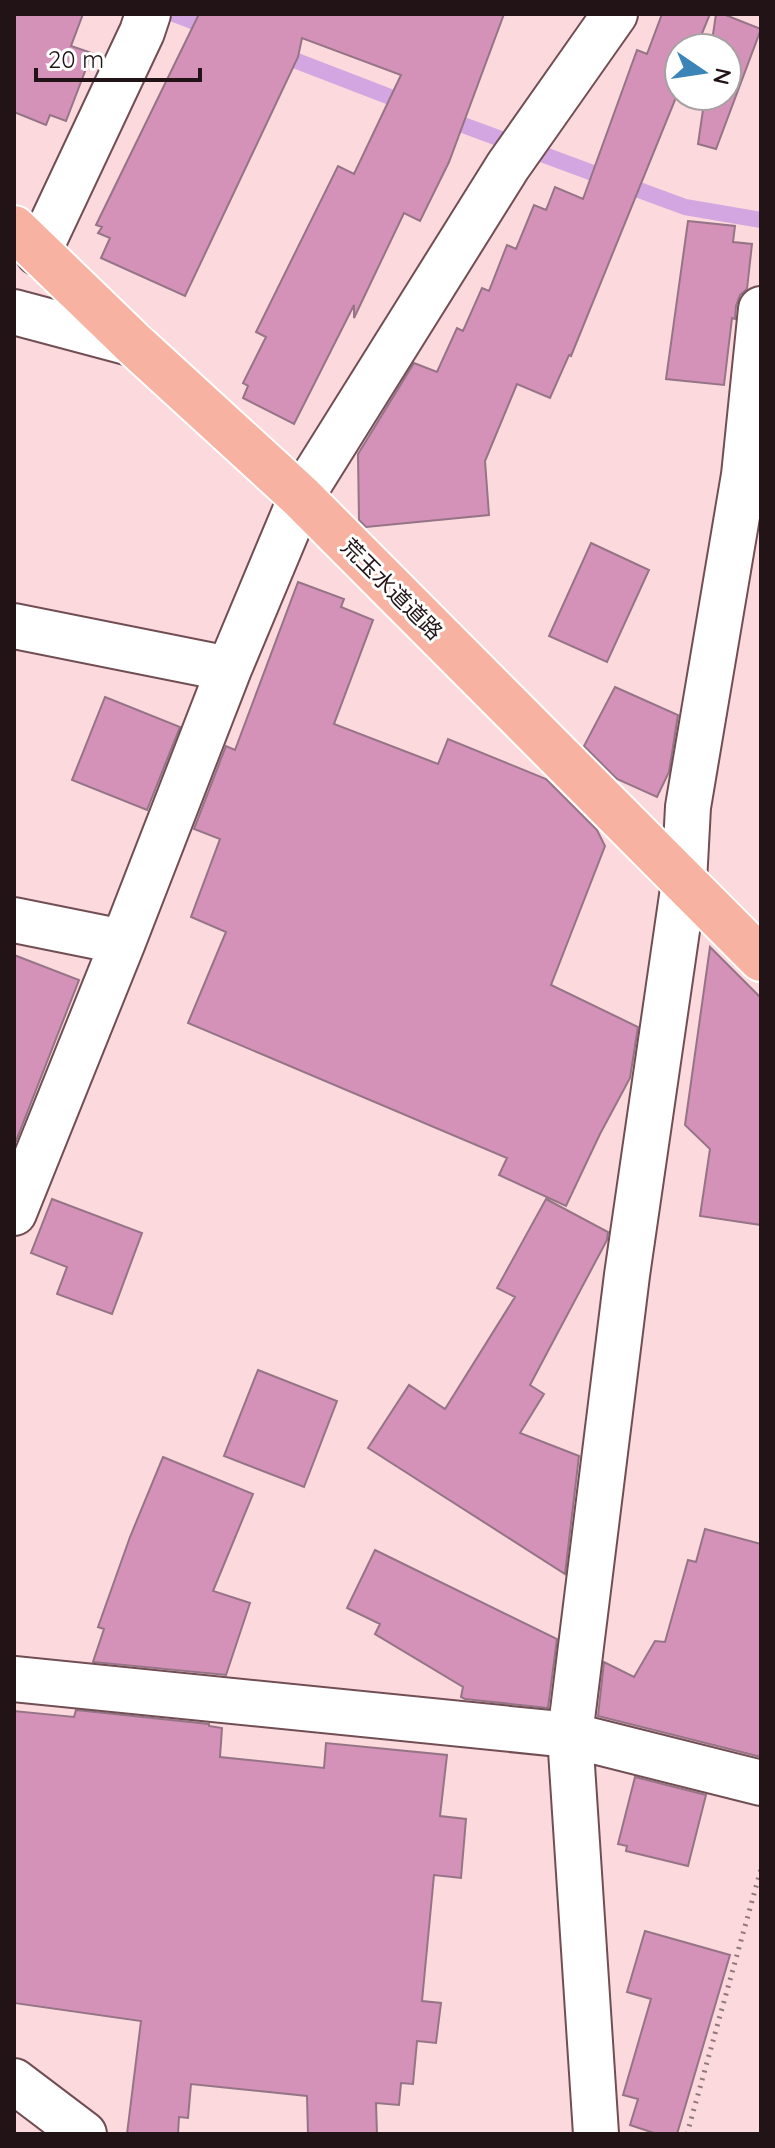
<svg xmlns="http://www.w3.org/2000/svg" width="775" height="2148" viewBox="0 0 775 2148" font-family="Quicksand,'Noto Sans JP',sans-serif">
	<rect width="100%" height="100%" fill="#fbd9dd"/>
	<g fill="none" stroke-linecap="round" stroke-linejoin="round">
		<path stroke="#d4a6e1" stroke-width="16" d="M174,14L213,29
			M276,53L411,105
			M444,118L685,207L761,220"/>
	</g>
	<path fill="#d592b9" stroke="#957486" stroke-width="2" d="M14,14H83L71,46L92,53L66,121L50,115L46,125L14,112Z
		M199,14H504L449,162L420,221L404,213L354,318V305L294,424L243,398L248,386L243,383L266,337L256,332L338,166L354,174L401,75L302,38L298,57L185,296L101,258L110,238L98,233L102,227L96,225Z
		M662,14H710L696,48H679V90L571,356L569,355L550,398L517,384L485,461L489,515L366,527L359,520L358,454L414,363L437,372L457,328L463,331L482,288L489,291L507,245L516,249L534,205L546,210L555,187L583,199L637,50L647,54Z
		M716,14H723L761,29L716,149L698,144L705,96H727V48H711Z
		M688,221L735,226L733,242L752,244L747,289L740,295L736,306L735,319L732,318L724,385L666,379Z
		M591,543L649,570L607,662L549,636Z
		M298,582L344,599L341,607L373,620L334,724L438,764L448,739L546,779L597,830L605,846L551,985L638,1027L630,1078L600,1134L566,1206L499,1175L507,1158L188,1023L226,932L191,917L220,839L194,829L226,746L235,750Z
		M615,687L678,715L669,772L657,797L617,779L584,746Z
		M105,697L180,727L147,810L72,780Z
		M710,947L761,998V1225L700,1216L710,1149L685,1125Z
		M14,955L79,980L16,1141H14Z
		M52,1199L142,1233L112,1314L57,1294L67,1267L31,1253Z
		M546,1199L608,1232L607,1240L530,1385L544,1394L520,1433L579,1456L565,1574L368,1448L409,1385L445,1409L515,1297L497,1288Z
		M258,1370L337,1401L304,1487L224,1456Z
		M163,1457L253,1494L213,1591L250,1603L226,1675L93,1662L104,1629L98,1627L130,1537Z
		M705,1529L761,1544V1757L598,1716L604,1662L634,1677L655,1641L665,1642L688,1560L696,1562Z
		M375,1550L557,1639L548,1708L465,1699L461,1697L463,1687L375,1634L380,1624L347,1608Z
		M76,1710L209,1724V1726L222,1728L220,1757L324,1768L326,1743L447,1755L440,1816L466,1819L461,1878L434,1875L422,2001L441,2003L436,2043L417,2041L413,2084L401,2083L399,2105L376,2103L377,2134H308L307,2096L191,2084L188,2118L179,2117L178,2134H127L141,2021L14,2003V1711L74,1717Z
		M635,1777L706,1795L688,1866L626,1851L627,1846L618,1844Z
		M645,1931L730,1955L677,2134H657L630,2125L638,2099L623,2095L651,1999L627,1992Z"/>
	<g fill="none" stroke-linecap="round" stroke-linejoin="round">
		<defs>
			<path id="minor" d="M38,253L142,32L148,14
				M14,312L134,344
				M14,626L229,669
				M14,920L123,942
				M14,1213L123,942L229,669L301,497L508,166L615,14
				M14,1679L570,1735L761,1783
				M14,2081L84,2134
				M596,2134L570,1735L627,1275L684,882L688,807L744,475L761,309"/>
			<path id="major" d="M14,228L134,344L301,497L761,959"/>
		</defs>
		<use href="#minor" stroke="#714e54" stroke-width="48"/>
		<use href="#major" stroke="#fff" stroke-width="48"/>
		<path stroke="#90787b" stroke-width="5" stroke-dasharray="2 6" stroke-linecap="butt" d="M687,2134L761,1869"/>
		<use href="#minor" stroke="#fff" stroke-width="44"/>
		<use href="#major" stroke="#f7b2a1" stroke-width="44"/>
	</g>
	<g text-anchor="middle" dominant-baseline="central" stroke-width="6" stroke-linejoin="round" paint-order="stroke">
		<g font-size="22" fill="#221416" stroke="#fff">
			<text transform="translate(392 589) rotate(45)">荒玉水道道路</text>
		</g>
	</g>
	<rect width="775" height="2148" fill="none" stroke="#221416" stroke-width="32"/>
	<g transform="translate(703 72) rotate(103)"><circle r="38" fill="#ffffff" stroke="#a7a1a2" stroke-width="2"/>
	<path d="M0-6L14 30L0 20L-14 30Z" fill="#3b84b8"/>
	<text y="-12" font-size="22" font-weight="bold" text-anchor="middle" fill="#221416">N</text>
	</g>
	<path d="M36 68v12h164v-12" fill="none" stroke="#221416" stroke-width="4"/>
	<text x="48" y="68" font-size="24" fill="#221416" stroke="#ffffff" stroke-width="6" paint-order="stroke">20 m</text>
</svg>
